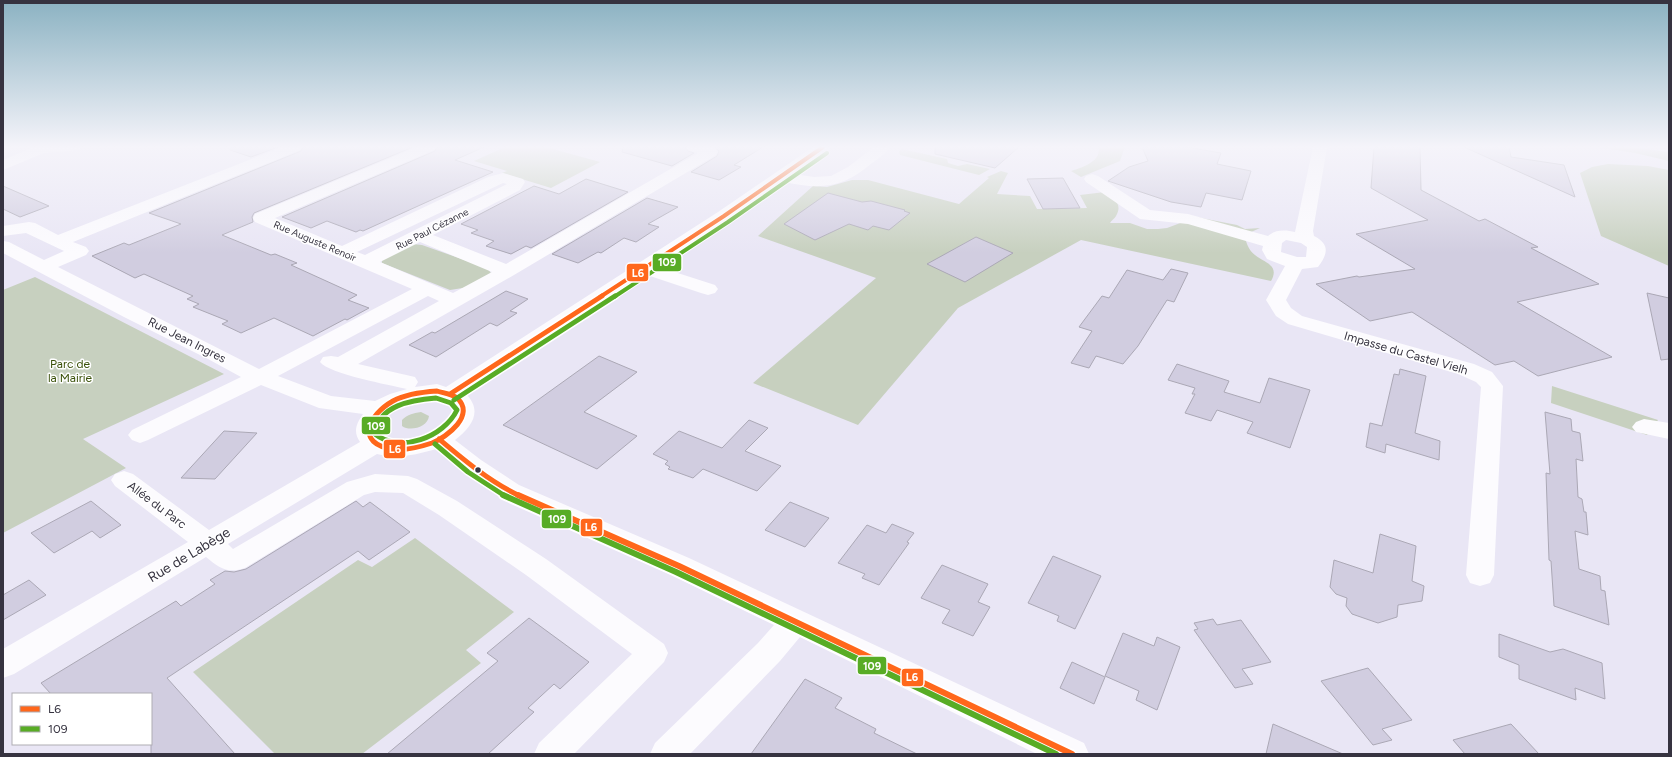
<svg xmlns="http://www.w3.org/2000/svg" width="1672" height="757" viewBox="0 0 1672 757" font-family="Figtree,sans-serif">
	<rect width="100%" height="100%" fill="#e9e6f5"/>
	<path fill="#c7d0bf" d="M505,147H546L600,162L551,188L502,173L507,171L474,161Z
		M1098,147H1125L1120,161L1081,177L1071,171C1081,168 1103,161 1098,147Z
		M1596,147H1630L1669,152V161L1635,153Z
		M902,149L947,159L948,163L958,166L967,164L990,169L979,175L900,155L899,151Z
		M1608,164L1648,166L1669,170V266L1601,236L1580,173L1592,167Z
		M1001,171L1008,173L997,194L1030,196L1037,209L1087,208L1080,195L1105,192C1114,198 1123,204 1116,216C1115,218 1111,221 1110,223H1130L1147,229H1158L1167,228L1183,222L1186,215L1237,225L1245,229L1260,228L1249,233L1246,241C1248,247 1250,251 1255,255C1265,263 1280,265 1271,281L1081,240L958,308L858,425L753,383L876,278L758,236L813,186L827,187L852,180H868L959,204L989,178L987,177Z
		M413,244L422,245L487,268L491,273L469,287L450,290L382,263V258Z
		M35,277L224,374L83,439L126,468L3,533V290Z
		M1552,386L1658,420L1647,435L1551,403Z
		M421,412L429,416C428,427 410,432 402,426V420C407,415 413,413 421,412Z
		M415,538L514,612L466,650L481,663L362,754H275L193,672L358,560L372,567Z"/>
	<path fill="#d1cde0" stroke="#aba8b5" d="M230,147H278L251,157L230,150Z
		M303,147H413L254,213L252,217L253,222L222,235L271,255L275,254L297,263L291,265L357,295L348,300L369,308L347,320L345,319L313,336L274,318L241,333L222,324L228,321L193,307L199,304L187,299L193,296L144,274L135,278L92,256L124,243L129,245L181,224L149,213L301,151Z
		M437,147H484L455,160L493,172L363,231L360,230L356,232L327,221L311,228L282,217L435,151Z
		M623,147H685L688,151L694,153L672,166L622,152Z
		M714,147H763L734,165L741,167L719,180L691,172L717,156L719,151Z
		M935,147H1019L995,168L935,154Z
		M1142,147H1187L1221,153L1217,164L1251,171L1242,200L1206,193L1201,207L1171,202L1108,181L1129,167L1148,161Z
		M1374,147H1420L1421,190L1479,221L1485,219L1538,247L1531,248L1599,284L1517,302L1612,357L1538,376L1514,361L1495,365L1412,312L1370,321L1316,284L1357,276L1359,277L1415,269L1356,234L1428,220L1371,188Z
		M1464,147H1509L1511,157L1564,165L1575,197Z
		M1063,178L1080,208L1043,209L1027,179Z
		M586,179L628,192L531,248L526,246L511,254L486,246L494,241L471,233L478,230L461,224L534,186L559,194Z
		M3,186L49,206L20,217L3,209Z
		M828,193L862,202L871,201L905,210L904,211L910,213L889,230L873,226L868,230L849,224L815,240L784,224Z
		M647,198L678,207L648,224L659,227L636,242L624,238L601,253L598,252L578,263L552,254Z
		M976,237L1013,253L965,282L927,264Z
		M1171,269L1188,273L1174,302L1167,300L1138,346L1123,364L1096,356L1089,368L1071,363L1092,331L1079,327L1102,296L1109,298L1127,270L1163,280Z
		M506,291L528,299L510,311L517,313L497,326L490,323L436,357L409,345L432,332L435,333Z
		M1647,293L1669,298V359L1661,360Z
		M599,356L637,372L584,412L637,436L597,469L503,425Z
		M1177,364L1229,381L1224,392L1260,403L1269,378L1310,390L1290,448L1247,433L1253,422L1217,410L1211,421L1185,413L1195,394H1192L1195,388L1168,380Z
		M1400,369L1426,376L1415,433L1440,441L1439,460L1386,444L1385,453L1366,447L1370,423L1382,426L1394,374L1399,375Z
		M1545,412L1571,419L1572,431L1580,433L1583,461L1576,459L1578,497L1582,499L1584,512H1586L1588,535L1575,531L1579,569L1600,576L1601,590L1605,591L1609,625L1554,606L1551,561L1549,560L1546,473L1550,474Z
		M749,420L768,428L745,451L781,466L757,491L703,469L693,478L668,469L670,467L665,464L668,461L653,454L679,431L722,448Z
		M224,431L257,433L215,479L181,478Z
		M91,501L121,525L100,538L92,531L54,553L31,533Z
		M356,501L363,507L370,502L410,532L369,560L358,551L167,678L235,754H151V694H51L41,683L176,601L181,606L215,584L210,580L225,571L234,572L246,569Z
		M790,502L829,518L805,547L765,530Z
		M892,524L914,533L907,542L909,543L879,585L862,578L865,574L838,563L867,525L886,533Z
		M1380,534L1416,546L1412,581L1424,586L1422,601L1398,605L1397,617L1378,623L1352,614L1346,606L1347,598L1336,594L1330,587L1334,560L1373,573Z
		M1053,556L1101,576L1075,629L1057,621L1059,616L1028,603Z
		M942,565L988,584L978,602L990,607L973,636L942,623L950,610L921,598Z
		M29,580L46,595L3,620V595Z
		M529,618L589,662L560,689L554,684L528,708L534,712L488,754H387L498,661L487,653Z
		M1213,619L1217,625L1241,620L1271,662L1242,669L1253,684L1235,688L1194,630L1198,629L1194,623Z
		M1123,633L1154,646L1157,637L1180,647L1157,710L1136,700L1139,691L1105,676Z
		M1499,634L1550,652L1563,649L1602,663L1605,699L1575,688L1576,700L1519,679V665L1499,657Z
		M1072,662L1105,677L1094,704L1060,688Z
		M1368,668L1412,720L1382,729L1392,740L1373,745L1321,681Z
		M805,679L842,698L835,708L876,729L874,733L917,754H751Z
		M1273,724L1343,754H1266Z
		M1511,724L1539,754H1465L1453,740Z"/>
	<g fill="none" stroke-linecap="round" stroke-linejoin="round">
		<path fill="#fcfbfe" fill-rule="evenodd" d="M34,147H81L79,150L44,153L3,170V160Z
			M282,147H302L300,150L73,242L86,247L89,251L86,255L58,267L259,369L412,289L255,222L253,218L255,214L417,147H436L434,150L275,218L342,246L488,177L503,173L523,179L525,182L520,190L433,235L506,264L698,153L688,150L686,147H709L716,149L718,152L716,155L514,275L358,364L415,377L418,382L415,387L437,384L446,387L718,212L813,147H830L828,150L794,174L814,177L831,176L848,167L874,147H890C886,153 878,159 872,163C843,188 821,190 784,182L659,267L715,285L718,289L715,293L708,295L701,293L647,275L466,394C483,411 472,427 455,440L481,460L519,485L689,558L1084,743L1089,754H1037L800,637L780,661L690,754H650L655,743L758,643L774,625L669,574L501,497L463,472L436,449C416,455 397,459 377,454L228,544L233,549L347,482L375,474L408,476L417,479L457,501L546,559L664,644L668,653L664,662L574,754H534L539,743L632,654L526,575L439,515L403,493L375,492L364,495L245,568C228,574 219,568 206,557L14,674L3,678V649L188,542L115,486L111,480L115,474L124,471L133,474L209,530L360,442C353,432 356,424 363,414L319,408L261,385L148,440L140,443L132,440L128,435L132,430L241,377L208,359L124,317L3,253V241L9,242L44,260L64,251L26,233L3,236V226L29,222L35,223L58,235ZM503,183L507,184L365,255L357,252ZM420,242L492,272L453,293L380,262ZM428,296L439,301L338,357L331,356L323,357L320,362C329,374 390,385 407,389L390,394L375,401L331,396L278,376ZM437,398L449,403L452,409C448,433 398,452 380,435C377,407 415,399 437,398Z
			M1313,147H1327L1313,231L1314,236C1330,244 1328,254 1318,267L1302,269L1286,300L1291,308L1302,316L1474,364L1492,372L1503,386L1494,575L1490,583L1480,586L1470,583L1466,575L1481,387L1476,382L1458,374L1288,324L1276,316L1266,300L1285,266L1267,259L1262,250L1263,246L1188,224L1140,219L1086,182L1084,179L1086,176L1092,174L1098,176L1150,210L1188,214L1268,236C1276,229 1286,230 1295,232ZM1286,240L1301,243L1307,247L1306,257H1297L1281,252L1282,243Z
			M1644,419L1669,423V439L1636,432L1632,427L1636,422Z"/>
		<defs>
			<path id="bus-1-far2" d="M600,297L724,216L823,147"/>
			<path id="bus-1-far1" d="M437,391C443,393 452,394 457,398C476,415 447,437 432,443C420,447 406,451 393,449C355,444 368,415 393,401C406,394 422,392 437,391Z
				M450,394L602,296
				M439,439C464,460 490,482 520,496"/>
			<path id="bus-1" d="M518,495L679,566L1072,754"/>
			<path id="bus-2-far2" d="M614,297L728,222L827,153"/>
			<path id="bus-2-far1" d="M436,398L451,403L457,410C444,437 400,454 375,434C378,405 412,400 436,398Z
				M454,400L615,296
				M435,444L468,472L505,496"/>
			<path id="bus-2" d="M503,495L676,572L1056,754"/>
		</defs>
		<use href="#bus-1-far2" stroke="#fff" stroke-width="6"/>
		<use href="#bus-1-far1" stroke="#fff" stroke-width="8"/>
		<use href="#bus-1" stroke="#fff" stroke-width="10"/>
		<use href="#bus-2-far2" stroke="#fff" stroke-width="6"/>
		<use href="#bus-2-far1" stroke="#fff" stroke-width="8"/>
		<use href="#bus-2" stroke="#fff" stroke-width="10"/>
		<use href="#bus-1-far2" stroke="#ff671b" stroke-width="4"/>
		<use href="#bus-1-far1" stroke="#ff671b" stroke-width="5"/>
		<use href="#bus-1" stroke="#ff671b" stroke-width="6"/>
		<use href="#bus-2-far2" stroke="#58ac25" stroke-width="4"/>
		<use href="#bus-2-far1" stroke="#58ac25" stroke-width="5"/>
		<use href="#bus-2" stroke="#58ac25" stroke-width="6"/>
	</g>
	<linearGradient id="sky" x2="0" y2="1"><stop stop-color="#8bb2c2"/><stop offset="0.58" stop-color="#f5f4fa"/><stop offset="1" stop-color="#f5f4fa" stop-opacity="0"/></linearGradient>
	<rect width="1672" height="253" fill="url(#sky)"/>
	<circle fill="#363340" stroke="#fff" stroke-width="1.5" cx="478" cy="470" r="3.5"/>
	<g text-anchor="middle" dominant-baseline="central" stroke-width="3" stroke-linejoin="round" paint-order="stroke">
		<g font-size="10" fill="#363340" stroke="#fff">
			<text transform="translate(432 229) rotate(-27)">Rue Paul Cézanne</text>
			<text transform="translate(315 241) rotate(23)">Rue Auguste Renoir</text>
		</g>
		<g font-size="12" fill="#363340" stroke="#fff">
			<text transform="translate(187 340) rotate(27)">Rue Jean Ingres</text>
			<text transform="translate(1406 353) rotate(16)">Impasse du Castel Vielh</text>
			<text transform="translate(157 505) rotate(37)">Allée du Parc</text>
		</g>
		<g font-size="12" fill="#3a5109" stroke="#fff">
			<text x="70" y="364">Parc de<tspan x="70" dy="14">la Mairie</tspan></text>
		</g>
		<g font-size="14" fill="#363340" stroke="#fff">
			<text transform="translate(189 555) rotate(-31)">Rue de Labège</text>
		</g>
	</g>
	<g stroke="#fff" stroke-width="1.5">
		<rect x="652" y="253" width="30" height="19" rx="4" fill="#58ac25"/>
		<rect x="626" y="263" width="23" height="19" rx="4" fill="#ff671b"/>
		<rect x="361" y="416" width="30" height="19" rx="4" fill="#58ac25"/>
		<rect x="383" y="439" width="23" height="20" rx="4" fill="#ff671b"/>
		<rect x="541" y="509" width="31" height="20" rx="4" fill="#58ac25"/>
		<rect x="580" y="518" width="23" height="19" rx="4" fill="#ff671b"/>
		<rect x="857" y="656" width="30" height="19" rx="4" fill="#58ac25"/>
		<rect x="901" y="668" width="23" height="19" rx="4" fill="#ff671b"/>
	</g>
	<g font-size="11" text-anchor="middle" font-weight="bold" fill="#fff">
		<text x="667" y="266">109</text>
		<text x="638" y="277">L6</text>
		<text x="376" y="430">109</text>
		<text x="395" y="453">L6</text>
		<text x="557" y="523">109</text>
		<text x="591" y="531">L6</text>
		<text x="872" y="670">109</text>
		<text x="912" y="681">L6</text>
	</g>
	<rect width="1672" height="757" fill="none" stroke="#363340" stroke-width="8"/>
	<rect x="12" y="693" width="140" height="52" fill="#ffffff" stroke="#afadb3"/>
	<rect x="20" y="706" width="20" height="6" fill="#ff671b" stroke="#afadb3"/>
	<text x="48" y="713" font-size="12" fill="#363340">L6</text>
	<rect x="20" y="726" width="20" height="6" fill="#58ac25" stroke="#afadb3"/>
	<text x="48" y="733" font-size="12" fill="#363340">109</text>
</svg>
